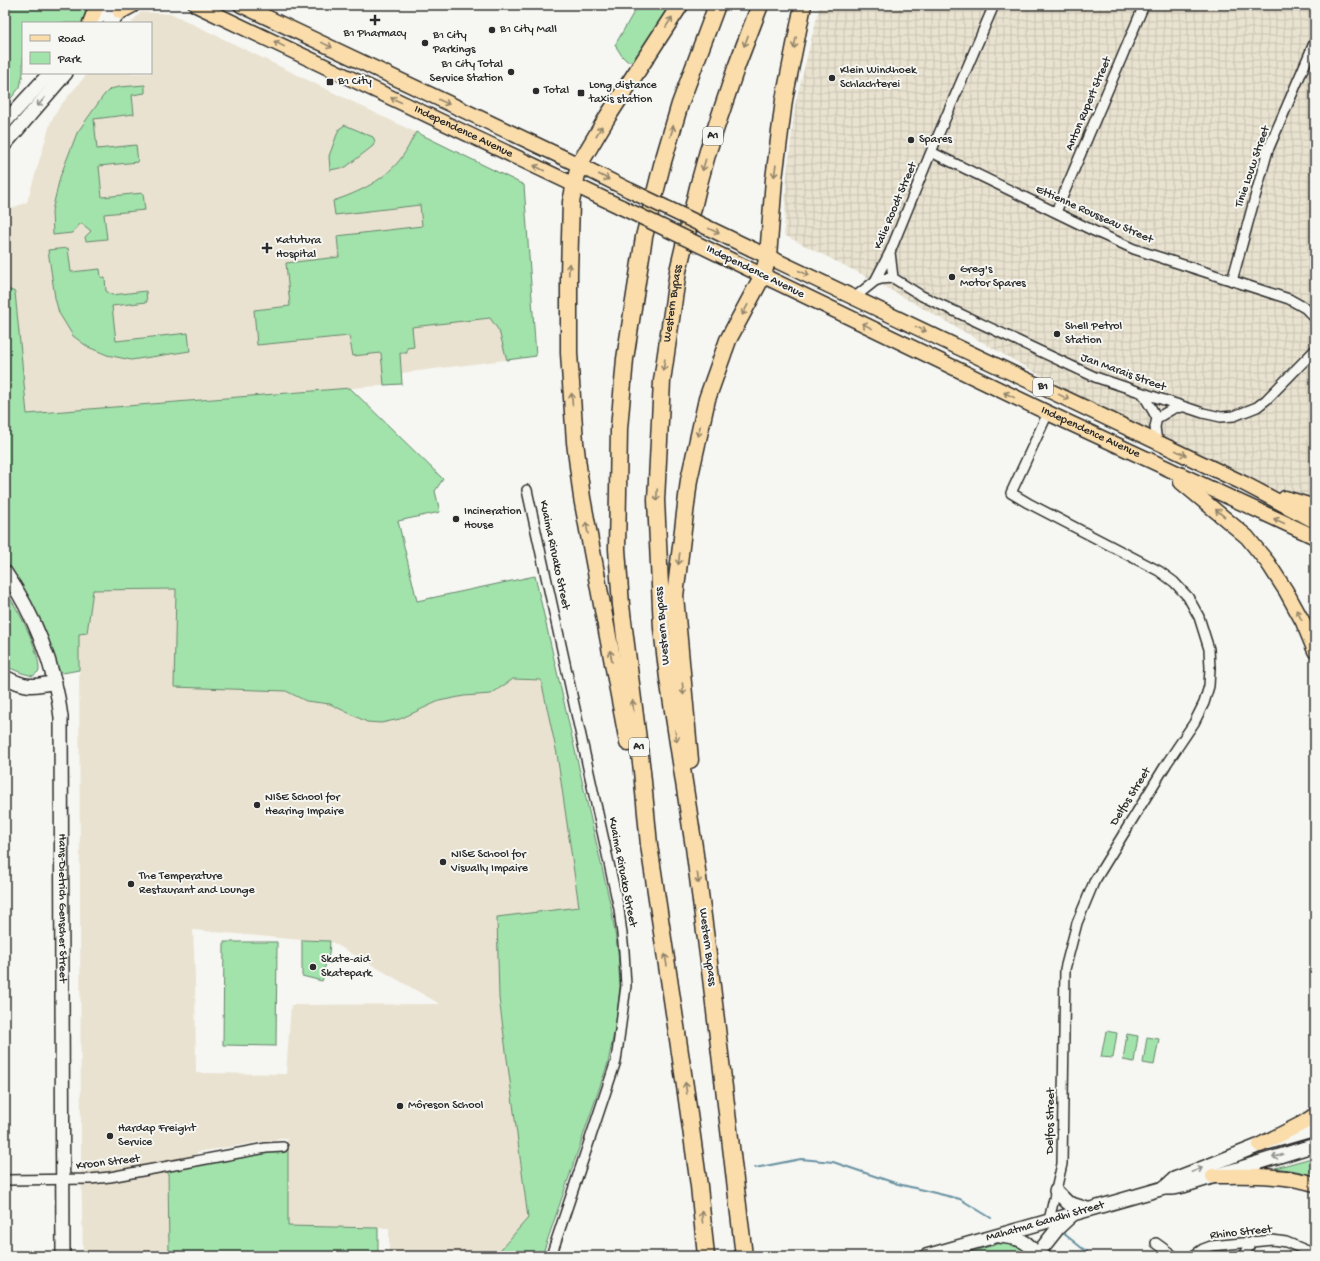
<svg xmlns="http://www.w3.org/2000/svg" width="1320" height="1261" viewBox="0 0 1320 1261" font-family="'Gochi Hand',sans-serif">
	<defs>
		<pattern id="industrial-grid" width="8" height="8" patternUnits="userSpaceOnUse"><rect width="8" height="8" fill="#e9e2d0"/><path d="M0 4h8M4 0v8" fill="none" stroke="#c8c2b3"/></pattern>
	</defs>
	<rect width="100%" height="100%" fill="#f6f6f2"/>
	<filter id="ink" filterUnits="userSpaceOnUse"><feTurbulence type="fractalNoise" baseFrequency=".025" numOctaves="2"/><feDisplacementMap in="SourceGraphic" scale="8" xChannelSelector="R" yChannelSelector="G"/><feConvolveMatrix kernelMatrix="1 2 1 2 8 2 1 2 1" color-interpolation-filters="sRGB"/></filter>
	<g filter="url(#ink)">
		<path fill="#e9e2d0" fill-rule="evenodd" d="M141,12L172,14L524,185L536,356L402,373V384L27,414L15,292L5,288V206L12,208L27,202L51,121L60,106L88,73H151V23H131Z
			M176,589L174,687L286,691L306,701L330,704L368,722L400,719L439,701L464,696L491,694L513,679L541,680L557,754L579,908L497,917L499,998L528,1219L495,1256H389V1228L288,1226L287,1138L197,1152V1161L168,1167L169,1256H83L81,1159L79,634L87,633L93,590ZM193,930L302,940L330,941L440,1004L291,1005L286,1074L196,1073L195,976Z"/>
		<path fill="url(#industrial-grid)" d="M820,5H1315V499L1243,483L1157,442L875,281L784,235L786,185L795,105Z"/>
		<path fill="#a2e2ab" stroke="#66866b" d="M5,5H91L82,23H23V73L20,87L5,106Z
			M638,5H670L638,58L632,61H627L622,56L615,45Z
			M145,85V93L132,95L134,114L94,119L97,149L136,145L138,162L99,166L102,197L143,193L145,210L104,214L107,239L86,241L85,237L91,231L81,223L72,233L53,235L52,211L60,177L77,133L104,95L110,89L119,87Z
			M345,125L373,137L375,141L373,146L346,167L330,170L329,156L339,129Z
			M416,132L524,185L536,356L507,360L499,331L490,318L412,327L414,347L407,348V353H400L402,384L384,385L381,353L353,356L349,336L257,345L254,310L290,306L286,263L339,257L337,236L422,226L420,205L335,215L333,201C360,192 385,180 402,157C407,150 411,141 416,132Z
			M68,248L71,272L100,269L101,277L105,278L106,291L112,295L146,291L147,302L112,306L116,341L188,333L190,351L131,360L107,355L88,347L73,336L59,313L55,298L48,250Z
			M5,288L15,292L27,414L350,388L443,479L435,491L440,512L398,521L417,601L535,576L611,907L618,952L620,986L617,1018L608,1063L542,1256H495L528,1218L499,998L497,917L579,907L557,754L541,680L513,679L491,694L464,696L439,701L400,719L381,723L367,722L330,704L306,701L286,691L174,687L176,589L93,590L87,633L79,634V670L63,673L56,669L17,579L5,560Z
			M5,591C18,608 40,650 39,671L33,676L22,673L5,666Z
			M302,940L330,941L329,954L322,976L323,979L322,981L302,976Z
			M224,942H277L276,1046L223,1045Z
			M1106,1031L1117,1033L1113,1058L1101,1057Z
			M1127,1034L1138,1036L1134,1062L1123,1060Z
			M1147,1037L1159,1039L1154,1065L1143,1063Z
			M288,1146V1226L378,1228V1256H169L168,1167L279,1147Z
			M1315,1157V1176L1296,1171L1275,1168Z
			M1007,1241H1018L1032,1256H958Z"/>
		<g fill="none" stroke-linecap="round" stroke-linejoin="round">
			<path stroke="#6892a2" stroke-width="2" d="M755,1168L801,1159L833,1162L898,1184L960,1199L991,1218
				M1063,1233L1092,1256"/>
			<defs>
				<path id="street" d="M931,152L1094,231L1134,249L1289,299L1305,308L1315,318
					M1056,212L1144,5
					M890,252L893,278
					M875,281L881,279L893,278L922,296L1095,377L1203,413L1221,417L1234,416L1257,407L1266,400L1315,350
					M1232,281L1268,150L1315,41
					M855,297L875,281L890,252L931,152L994,5
					M1143,394L1157,418L1155,427L1157,442
					M1048,413L1011,493L1028,503L1159,571L1174,582L1188,597L1199,617L1209,649L1210,668L1209,686L1204,703L1194,723L1167,763L1094,882L1077,923L1065,969L1062,1164L1049,1220
					M1157,418L1174,408L1183,407
					M527,490L619,909L624,951L626,986L616,1061L551,1256
					M5,1180L90,1179L110,1177L266,1148L283,1147
					M1156,1243L1174,1256
					M1193,1256L1203,1249L1211,1246L1272,1240L1286,1242L1315,1254
					M1244,1256L1252,1241"/>
				<g id="secondary">
					<path d="M94,23L109,5"/>
					<path d="M110,23L126,5"/>
					<path d="M5,122L50,73"/>
					<path d="M5,144L66,73"/>
					<path id="s1" d="M5,572C34,614 55,666 61,717L63,1256"/>
					<path d="M5,677C26,688 33,687 55,682"/>
					<path d="M1164,1188L1174,1179L1205,1167L1260,1145L1315,1129"/>
					<path d="M1056,1191L1068,1203L1087,1209"/>
					<path d="M1000,1236C1015,1238 1030,1239 1035,1256"/>
					<path d="M1043,1247L1058,1228L1072,1215"/>
					<path id="s2" d="M926,1256L1164,1188H1173L1183,1186L1315,1145"/>
				</g>
				<g id="primary">
					<path id="s3" d="M196,5L621,207"/>
					<path d="M241,5L579,165L629,190"/>
					<path d="M120,12L133,5"/>
					<path d="M90,23L97,5"/>
					<path d="M752,249L1243,483L1315,521"/>
					<path id="s4" d="M745,267L1048,413L1315,537"/>
					<path d="M1181,482L1247,537L1268,563L1286,591L1303,622L1315,651"/>
					<path d="M1285,498L1315,507"/>
					<path d="M1260,1145L1303,1123L1315,1115"/>
					<path d="M1213,1176C1248,1176 1281,1174 1315,1184"/>
				</g>
				<g id="highway">
					<path d="M628,743L582,498L575,442L569,353V274L571,202L579,165L608,116L680,5"/>
					<path d="M690,760L675,596L689,480L707,399L728,340L763,275L768,257L774,179L784,100L803,5"/>
					<path d="M706,1256L699,1186L686,1093L649,845L642,771L621,605L617,549L618,491L619,429L625,359L644,237L662,165L680,104L717,5"/>
					<path id="s5" d="M744,1256L711,978L694,847L668,678L662,628L656,500L662,381L678,271L698,187L708,151L737,65L760,5"/>
				</g>
			</defs>
			<use href="#street" stroke="#2b2b2b" stroke-width="12"/>
			<use href="#secondary" stroke="#2b2b2b" stroke-width="16"/>
			<use href="#primary" stroke="#2b2b2b" stroke-width="17"/>
			<use href="#highway" stroke="#2b2b2b" stroke-width="19"/>
			<use href="#street" stroke="#f6f6f2" stroke-width="9"/>
			<use href="#secondary" stroke="#f6f6f2" stroke-width="13"/>
			<use href="#primary" stroke="#faddab" stroke-width="14"/>
			<use href="#highway" stroke="#faddab" stroke-width="16"/>
			<defs>
				<path id="primary-bridge" d="M629,190L752,249
					M621,207L745,267"/>
			</defs>
			<use href="#primary-bridge" stroke="#2b2b2b" stroke-width="17" stroke-linecap="butt"/>
			<use href="#primary-bridge" stroke="#faddab" stroke-width="14"/>
		</g>
		<defs><path id="oneway-shaft" d="M-6 0H5M1.5-3L5.5 0L1.5 3" fill="none" stroke-width="1.6" stroke-linecap="round" stroke-linejoin="round"/></defs>
		<g stroke="#92846b">
			<use href="#oneway-shaft" transform="translate(669 22) rotate(-58)"/>
			<use href="#oneway-shaft" transform="translate(746 41) rotate(111)"/>
			<use href="#oneway-shaft" transform="translate(795 43) rotate(101)"/>
			<use href="#oneway-shaft" transform="translate(279 44) rotate(-154)"/>
			<use href="#oneway-shaft" transform="translate(327 45) rotate(26)"/>
			<use href="#oneway-shaft" transform="translate(396 100) rotate(-155)"/>
			<use href="#oneway-shaft" transform="translate(444 102) rotate(25)"/>
			<use href="#oneway-shaft" transform="translate(599 131) rotate(-60)"/>
			<use href="#oneway-shaft" transform="translate(672 131) rotate(-74)"/>
			<use href="#oneway-shaft" transform="translate(704 165) rotate(106)"/>
			<use href="#oneway-shaft" transform="translate(539 168) rotate(-153)"/>
			<use href="#oneway-shaft" transform="translate(775 171) rotate(98)"/>
			<use href="#oneway-shaft" transform="translate(604 177) rotate(27)"/>
			<use href="#oneway-shaft" transform="translate(714 231) rotate(26)"/>
			<use href="#oneway-shaft" transform="translate(569 269) rotate(-88)"/>
			<use href="#oneway-shaft" transform="translate(804 273) rotate(25)"/>
			<use href="#oneway-shaft" transform="translate(745 310) rotate(118)"/>
			<use href="#oneway-shaft" transform="translate(867 326) rotate(-154)"/>
			<use href="#oneway-shaft" transform="translate(921 329) rotate(25)"/>
			<use href="#oneway-shaft" transform="translate(664 365) rotate(98)"/>
			<use href="#oneway-shaft" transform="translate(1009 395) rotate(-154)"/>
			<use href="#oneway-shaft" transform="translate(1064 397) rotate(26)"/>
			<use href="#oneway-shaft" transform="translate(572 399) rotate(-94)"/>
			<use href="#oneway-shaft" transform="translate(699 431) rotate(104)"/>
			<use href="#oneway-shaft" transform="translate(1181 453) rotate(26)"/>
			<use href="#oneway-shaft" transform="translate(657 495) rotate(92)"/>
			<use href="#oneway-shaft" transform="translate(1220 513) rotate(-140)"/>
			<use href="#oneway-shaft" transform="translate(1279 521) rotate(-156)"/>
			<use href="#oneway-shaft" transform="translate(587 528) rotate(-100)"/>
			<use href="#oneway-shaft" transform="translate(679 559) rotate(97)"/>
			<use href="#oneway-shaft" transform="translate(1299 615) rotate(-118)"/>
			<use href="#oneway-shaft" transform="translate(611 656) rotate(-101)"/>
			<use href="#oneway-shaft" transform="translate(683 689) rotate(84)"/>
			<use href="#oneway-shaft" transform="translate(633 706) rotate(-97)"/>
			<use href="#oneway-shaft" transform="translate(676 736) rotate(81)"/>
			<use href="#oneway-shaft" transform="translate(698 878) rotate(83)"/>
			<use href="#oneway-shaft" transform="translate(666 960) rotate(-99)"/>
			<use href="#oneway-shaft" transform="translate(686 1088) rotate(-98)"/>
			<use href="#oneway-shaft" transform="translate(702 1217) rotate(-96)"/>
		</g>
		<g stroke="#90908e">
			<use href="#oneway-shaft" transform="translate(41 102) rotate(131)"/>
			<use href="#oneway-shaft" transform="translate(1278 1156) rotate(163)"/>
			<use href="#oneway-shaft" transform="translate(1197 1170) rotate(-22)"/>
		</g>
	</g>
	<g fill="#2b2b2b" stroke="#f6f6f2" stroke-width="1.5">
		<path d="M373 14h4v4h4v4h-4v4h-4v-4h-4v-4h4z"/>
		<circle cx="492" cy="30" r="4"/>
		<circle cx="425" cy="43" r="4"/>
		<circle cx="511" cy="72" r="4"/>
		<circle cx="832" cy="78" r="4"/>
		<rect x="326" y="78" width="8" height="8" rx="2"/>
		<circle cx="536" cy="91" r="4"/>
		<rect x="577" y="89" width="8" height="8" rx="2"/>
		<circle cx="911" cy="140" r="4"/>
		<path d="M265 242h4v4h4v4h-4v4h-4v-4h-4v-4h4z"/>
		<circle cx="952" cy="277" r="4"/>
		<circle cx="1057" cy="334" r="4"/>
		<circle cx="456" cy="519" r="4"/>
		<circle cx="257" cy="805" r="4"/>
		<circle cx="443" cy="862" r="4"/>
		<circle cx="131" cy="884" r="4"/>
		<circle cx="313" cy="967" r="4"/>
		<circle cx="400" cy="1106" r="4"/>
		<circle cx="110" cy="1136" r="4"/>
	</g>
	<g text-anchor="middle" dominant-baseline="central" stroke-width="4" stroke-linejoin="round" paint-order="stroke">
		<g fill="#f6f6f2" stroke="#686867" stroke-width="1">
			<rect x="703" y="127" width="20" height="18" rx="3"/>
			<rect x="1033" y="378" width="20" height="18" rx="3"/>
			<rect x="629" y="738" width="20" height="18" rx="3"/>
		</g>
		<g font-size="11" font-weight="bold" fill="#2b2b2b">
			<text x="713" y="136">A1</text>
			<text x="1043" y="387">B1</text>
			<text x="639" y="747">A1</text>
		</g>
		<g font-size="12" fill="#2b2b2b" stroke="#f6f6f2" text-anchor="start">
			<text x="500" y="30">B1 City Mall</text>
			<text x="375" y="34" text-anchor="middle">B1 Pharmacy</text>
			<text x="433" y="36">B1 City<tspan x="433" dy="14">Parkings</tspan></text>
			<text x="503" y="65" text-anchor="end">B1 City Total<tspan x="503" dy="14">Service Station</tspan></text>
			<text x="840" y="71">Klein Windhoek<tspan x="840" dy="14">Schlachterei</tspan></text>
			<text x="338" y="82">B1 City</text>
			<text x="589" y="86">Long distance<tspan x="589" dy="14">taxis station</tspan></text>
			<text x="544" y="91">Total</text>
			<text x="919" y="140">Spares</text>
			<text x="276" y="241">Katutura<tspan x="276" dy="14">Hospital</tspan></text>
			<text x="960" y="270">Greg's<tspan x="960" dy="14">Motor Spares</tspan></text>
			<text x="1065" y="327">Shell Petrol<tspan x="1065" dy="14">Station</tspan></text>
			<text x="464" y="512">Incineration<tspan x="464" dy="14">House</tspan></text>
			<text x="265" y="798">NISE School for<tspan x="265" dy="14">Hearing Impaire</tspan></text>
			<text x="451" y="855">NISE School for<tspan x="451" dy="14">Visually Impaire</tspan></text>
			<text x="139" y="877">The Temperature<tspan x="139" dy="14">Restaurant and Lounge</tspan></text>
			<text x="321" y="960">Skate-aid<tspan x="321" dy="14">Skatepark</tspan></text>
			<text x="408" y="1106">Môreson School</text>
			<text x="118" y="1129">Hardap Freight<tspan x="118" dy="14">Service</tspan></text>
		</g>
		<g font-size="12" fill="#2b2b2b" stroke="#f6f6f2">
			<text transform="translate(1089 104) rotate(-67)">Anton Rupert Street</text>
			<text stroke="none"><textPath href="#s3" startOffset="296">Independence Avenue</textPath></text>
			<text transform="translate(1253 167) rotate(-71)">Tinie Louw Street</text>
			<text transform="translate(896 206) rotate(-67)">Kalie Roodt Street</text>
			<text transform="translate(1094 215) rotate(24)">Ettienne Rousseau Street</text>
			<text transform="translate(755 272) rotate(26)">Independence Avenue</text>
			<text stroke="none"><textPath href="#s5" startOffset="959">Western Bypass</textPath></text>
			<text transform="translate(1123 373) rotate(20)">Jan Marais Street</text>
			<text stroke="none"><textPath href="#s4" startOffset="383">Independence Avenue</textPath></text>
			<text transform="translate(554 555) rotate(78)">Kuaima Riruako Street</text>
			<text transform="translate(663 626) rotate(-95)">Western Bypass</text>
			<text transform="translate(1131 797) rotate(-58)">Delfos Street</text>
			<text transform="translate(622 872) rotate(79)">Kuaima Riruako Street</text>
			<text stroke="none"><textPath href="#s1" startOffset="348">Hans-Dietrich Genscher Street</textPath></text>
			<text transform="translate(707 947) rotate(83)">Western Bypass</text>
			<text transform="translate(1051 1121) rotate(-89)">Delfos Street</text>
			<text transform="translate(108 1163) rotate(-7)">Kroon Street</text>
			<text stroke="none"><textPath href="#s2" startOffset="124">Mahatma Gandhi Street</textPath></text>
			<text transform="translate(1241 1233) rotate(-6)">Rhino Street</text>
		</g>
	</g>
	<rect width="1320" height="1261" fill="none" stroke="#f6f6f2" stroke-width="20"/>
	<rect x="10" y="10" width="1300" height="1241" fill="none" stroke="#2b2b2b" stroke-width="1.5" filter="url(#ink)"/>
	<rect x="22" y="22" width="130" height="52" fill="#f6f6f2" stroke="#a5a5a2"/>
	<rect x="30" y="35" width="20" height="6" fill="#faddab" stroke="#a5a5a2"/>
	<text x="58" y="42" font-size="12" fill="#2b2b2b">Road</text>
	<rect x="30" y="52" width="20" height="12" fill="#a2e2ab" stroke="#a5a5a2"/>
	<text x="58" y="62" font-size="12" fill="#2b2b2b">Park</text>
</svg>
